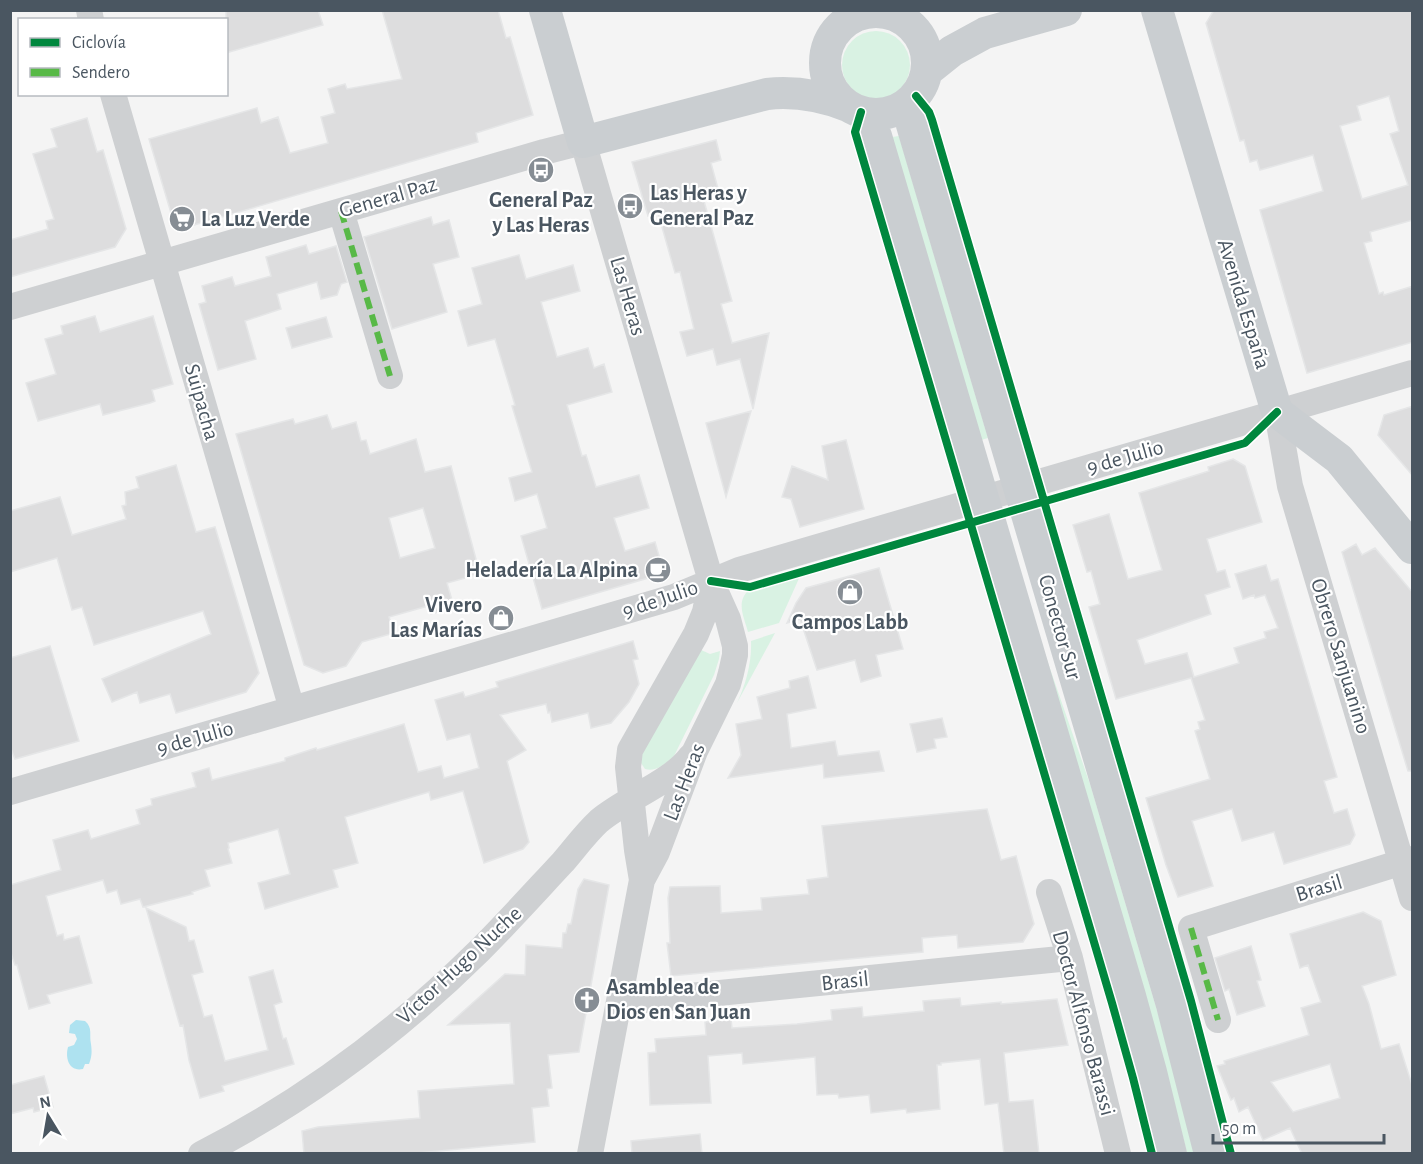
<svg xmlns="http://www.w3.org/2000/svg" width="1423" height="1164" viewBox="0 0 1423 1164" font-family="'Alegreya Sans',sans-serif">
	<rect width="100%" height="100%" fill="#f4f4f4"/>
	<path fill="#d9f2e3" d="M842 65a34 34 0 1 1 68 0a34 34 0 1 1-68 0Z
		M899,136L988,438L981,440L892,137Z
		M1013,548L1046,657L1091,787L1164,1034L1194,1153H1187L1169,1082Z
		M801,574L779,623L748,632C744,617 735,601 750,589Z
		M775,633L737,703C746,684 752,662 751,641Z
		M699,649L710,654L720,651L719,659L714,675L674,756C665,764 657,772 645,769L641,763V755Z"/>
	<path fill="#aee2f0" d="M76,1020L85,1021C93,1028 89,1034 91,1044C92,1052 92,1056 89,1064H85L83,1069C69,1072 65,1058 68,1047L74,1045L77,1039L75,1034L69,1033L70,1025Z"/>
	<path fill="#ddddde" stroke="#e5e6e7" stroke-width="1.5" fill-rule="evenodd" d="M226,10H318L323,25L226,53Z
		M382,10H498L506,38L510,37L533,115L476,133L478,142L191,226L171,213L149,139L257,108L261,123L278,117L290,153L328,143L321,117L335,113L328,89L345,84L347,89L402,79Z
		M1214,10H1413V220L1370,232L1372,241L1364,243L1379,294L1383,292L1384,295L1413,286V342L1307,373L1260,210L1323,191L1313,155L1260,170L1257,160L1250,162L1244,140L1240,141L1206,23ZM1389,96L1399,131L1390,134L1408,185L1362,199L1340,126L1361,120L1357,106Z
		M87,118L97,152L103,150L126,229L115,247L10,277V240L48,229L46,221L54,219L33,154L57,147L51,129Z
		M716,140L721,160L711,163L720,196L704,201L732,301L721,304L732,343L769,333L753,409L740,359L717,365L713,349L687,356L680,332L694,329L680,272L675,273L658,213L648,216L632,162Z
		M431,217L433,225L449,220L459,257L433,264L447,312L392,329L364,237Z
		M306,245L309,254L336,246L347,282L341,284L337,295L321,299L317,282L277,294L281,309L245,321L256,359L218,370L199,304L206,302L202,286L232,277L235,286L271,276L266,257Z
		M519,255L526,279L573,265L580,291L541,302L557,357L588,348L594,368L604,364L612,392L567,405L582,456L586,455L596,487L639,475L649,508L614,518L625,551L655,542L662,566L655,576L542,609L521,536L547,528L537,494L515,501L509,478L532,472L512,406L515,405L495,339L468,346L458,311L482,304L472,268Z
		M95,316L100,332L153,316L173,384L152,390L155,401L150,403L103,415L100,404L38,421L26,383L56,374L45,339L63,334L61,326Z
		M326,317L332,337L292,348L286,328Z
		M1413,406V476L1378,435L1384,415Z
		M751,411L726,497L706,423Z
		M327,415L332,429L356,422L361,441L366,440L370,454L416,439L425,472L451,466L480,574L447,583L454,607L431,614L428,606L389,617L394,633L362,642L346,666L323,673L304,665L236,434L293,419L295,424ZM423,508L435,548L400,558L389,518Z
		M846,440L864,509L800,527L791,499L782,497L792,466L828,480L822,446Z
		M1233,459L1245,466L1262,522L1207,539L1217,572L1225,570L1230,587L1205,595L1211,614L1137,640L1145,664L1187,653L1194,677L1239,663L1234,648L1266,638L1264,632L1278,628L1265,595L1255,598L1254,595L1243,599L1235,574L1266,565L1271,581L1278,579L1337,777L1324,781L1334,813L1347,809L1355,835L1350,844L1284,864L1274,832L1242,841L1232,809L1192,821L1213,886L1178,897L1166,865L1146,798L1210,779L1195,731L1200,729L1198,722L1205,720L1191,678L1116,699L1089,607L1100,604L1091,571L1087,572L1073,525L1109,514L1128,579L1162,570L1139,493L1209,471L1208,467Z
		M176,465L196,532L215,527L259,673L246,692L176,713L170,694L140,703L137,692L112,702L102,679L211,634L203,611L94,645L82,607L72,610L57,558L10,572V511L60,497L72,535L126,519L122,506L126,505L125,492L139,488L136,477Z
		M1356,544L1362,555L1375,548L1413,593V771H1408L1342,552Z
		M879,568L903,649L876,655L881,676L861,682L855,660L817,670L800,619L787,623L796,603L806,588Z
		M633,641L638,659L633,660L639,684L629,702L611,723L591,728L588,713L552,722L550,712L548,713L546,704L500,715L526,750L507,761L529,842L523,849L484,863L463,791L431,800L429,792L345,817L358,863L333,870L338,887L265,909L258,883L290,874L278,829L228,843L229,848L228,849L232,863L205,870L210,886L192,892L193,894L143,907L140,899L121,904L117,890L107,893L103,880L46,896L57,936L63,934L64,940L79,936L92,983L47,995L50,1003L29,1009L17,965H15L10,950V885L61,870L53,840L88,830L91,839L140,824L136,810L152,805L151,799L196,787L192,773L209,768L212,780L285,761V758L316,748L317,750L404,724L418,772L441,766L444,778L479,768L470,734L447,740L435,700L463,692L465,697L498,687L496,682Z
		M50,646L79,741L15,759L10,746V658Z
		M808,676L816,708L787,714L791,748L835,741L838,756L879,751L884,771L824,778L823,764L728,778L741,755L736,724L762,719L757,697L790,688L789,681Z
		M942,718L947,737L934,739L936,748L917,752L910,724Z
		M987,809L1001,860L1016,856L1034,924L1023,942L958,948L957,935L922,938L923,952L671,976L667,943H670L668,898L670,887L720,886L721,913L762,910L761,898L809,894L807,880L828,877L822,826Z
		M584,879L609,885L579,1052L548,1055L552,1088L547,1089L549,1106L532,1108L535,1142L407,1154H304L302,1131L318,1127L420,1118L418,1091L514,1084L510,1023L448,1025L505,974L525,975L526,945L562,948L563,933H566L568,924H571L578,889Z
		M146,908L186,927L189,941L194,940L203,972L192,975L204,1017L212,1015L225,1061L268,1050L249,977L273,970L282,1002L274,1005L283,1039L286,1038L294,1064L222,1086L224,1091L200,1098L189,1060L183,1025L180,1026Z
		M1363,912L1381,921L1396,975L1362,986L1369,1004L1381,1049L1399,1044L1413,1088V1154H1302L1290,1128L1263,1140L1248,1107L1239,1112L1234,1098L1231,1100L1217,1066L1225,1064L1224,1061L1309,1035L1301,1008L1321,1002L1308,965L1300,968L1290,934ZM1330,1064L1340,1098L1293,1112L1271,1082Z
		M1251,946L1261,980L1257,981L1265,1006L1237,1015L1229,989L1225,991L1215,958Z
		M960,998L961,1006L1001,1002V1004L1057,999L1068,1045L1004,1053L1009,1102L1033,1100L1039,1154H1004L998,1103L985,1105L980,1059L941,1063V1065H937L940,1109L907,1113L906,1109L871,1113L869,1095L839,1098L838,1094L817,1095L815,1057L743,1064L742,1053L708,1056L711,1103L650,1105L648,1053L656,1052L655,1039L706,1035L705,1022L731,1019L732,1028L797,1024L832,1020L831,1010L862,1007L863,1017L924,1011L923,1001Z
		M44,1076L53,1107L34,1112L33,1108L10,1114V1085Z
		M700,1134L702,1154H632L631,1141Z"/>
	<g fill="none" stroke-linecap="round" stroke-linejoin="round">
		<path stroke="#ced0d2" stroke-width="26" d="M89,10L91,20
			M113,94L292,709
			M341,211L390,376
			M10,307L544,152L583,142L711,581L728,619L735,646V655L731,673L728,684L695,751L657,852L642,880L590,1154
			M1277,412L1290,486L1412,898
			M10,792L674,597L739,570L1412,373
			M642,880L637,850L628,767L630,750L696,634L705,612L711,581
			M1049,892L1070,958L1118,1154
			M619,1003L1070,958
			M1218,1020L1191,928L1412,859
			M201,1154C303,1102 398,1031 479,951C508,922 535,892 563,862C575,848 586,833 599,821C626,798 671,783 691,756"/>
		<path stroke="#caced1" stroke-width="32" d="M545,10L583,142L767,94C794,91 822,96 848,106
			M1157,10L1277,412L1339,459L1412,548
			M825 63a51 51 0 1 1 102 0a51 51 0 1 1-102 0Z
			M927,71L952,51L985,33L1066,10
			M911,101L910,113L912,125L1172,1005L1210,1154
			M862,112L870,122L876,136L1130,996L1151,1072L1171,1154"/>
		<path stroke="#58b947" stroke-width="6" stroke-dasharray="12 6" stroke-linecap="butt" d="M341,211L390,376
			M1191,928L1218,1020"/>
		<defs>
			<path id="cycleway" d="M916,96L929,112L932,120L1191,1001L1231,1154
				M861,112L855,132L1112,1003L1133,1078L1152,1154
				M711,581L750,587L1245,443L1277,412"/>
		</defs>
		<use href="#cycleway" stroke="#fff" stroke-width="11"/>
		<use href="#cycleway" stroke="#00873e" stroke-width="8"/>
	</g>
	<defs>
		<symbol id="bus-disc" viewBox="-11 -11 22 22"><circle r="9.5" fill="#868d94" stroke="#fff"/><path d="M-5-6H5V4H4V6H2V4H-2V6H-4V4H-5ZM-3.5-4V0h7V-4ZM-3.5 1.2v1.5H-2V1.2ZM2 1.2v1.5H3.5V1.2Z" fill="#fff"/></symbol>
		<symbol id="supermarket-disc" viewBox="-11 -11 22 22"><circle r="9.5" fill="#868d94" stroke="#fff"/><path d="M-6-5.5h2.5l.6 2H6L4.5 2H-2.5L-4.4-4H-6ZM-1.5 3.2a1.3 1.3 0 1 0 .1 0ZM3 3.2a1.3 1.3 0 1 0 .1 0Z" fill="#fff"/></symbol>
		<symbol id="cafe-disc" viewBox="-11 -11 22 22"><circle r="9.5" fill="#868d94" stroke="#fff"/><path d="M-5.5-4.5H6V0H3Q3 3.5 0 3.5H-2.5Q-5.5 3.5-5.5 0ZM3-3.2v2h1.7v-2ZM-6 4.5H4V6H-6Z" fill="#fff"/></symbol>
		<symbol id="shop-disc" viewBox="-11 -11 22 22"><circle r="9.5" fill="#868d94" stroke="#fff"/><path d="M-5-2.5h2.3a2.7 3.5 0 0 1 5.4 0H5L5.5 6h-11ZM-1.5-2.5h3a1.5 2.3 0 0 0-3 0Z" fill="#fff"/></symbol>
		<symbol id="church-disc" viewBox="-11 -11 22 22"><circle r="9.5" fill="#868d94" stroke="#fff"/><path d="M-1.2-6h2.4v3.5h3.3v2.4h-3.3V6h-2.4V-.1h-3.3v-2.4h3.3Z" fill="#fff"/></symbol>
	</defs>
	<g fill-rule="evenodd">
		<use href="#bus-disc" x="526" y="155" width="30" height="30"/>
		<use href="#bus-disc" x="615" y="191" width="30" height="30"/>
		<use href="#supermarket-disc" x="167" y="204" width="30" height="30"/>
		<use href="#cafe-disc" x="643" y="555" width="30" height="30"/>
		<use href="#shop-disc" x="835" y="577" width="30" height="30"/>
		<use href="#shop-disc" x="486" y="603" width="30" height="30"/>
		<use href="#church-disc" x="572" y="985" width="30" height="30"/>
	</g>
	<g text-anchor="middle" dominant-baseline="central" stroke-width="4.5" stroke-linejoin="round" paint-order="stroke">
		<g font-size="22" font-weight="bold" fill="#4a5661" stroke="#fff" text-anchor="start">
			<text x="650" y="193">Las Heras y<tspan x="650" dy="25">General Paz</tspan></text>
			<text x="541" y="200" text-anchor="middle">General Paz<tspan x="541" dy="25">y Las Heras</tspan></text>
			<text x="201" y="219">La Luz Verde</text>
			<text x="638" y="570" text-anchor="end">Heladería La Alpina</text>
			<text x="482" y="605" text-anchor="end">Vivero<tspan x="482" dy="25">Las Marías</tspan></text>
			<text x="850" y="622" text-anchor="middle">Campos Labb</text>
			<text x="606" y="987">Asamblea de<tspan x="606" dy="25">Dios en San Juan</tspan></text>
		</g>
		<g font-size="22" fill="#4a5661" stroke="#fff">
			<text transform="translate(388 197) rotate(-16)">General Paz</text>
			<text transform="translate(628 296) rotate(74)">Las Heras</text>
			<text transform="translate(1244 304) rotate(73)">Avenida España</text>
			<text transform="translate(202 402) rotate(74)">Suipacha</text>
			<text transform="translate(1125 457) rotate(-16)">9 de Julio</text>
			<text transform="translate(660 599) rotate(-19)">9 de Julio</text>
			<text transform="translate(1060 627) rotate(74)">Conector Sur</text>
			<text transform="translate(1341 656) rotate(73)">Obrero Sanjuanino</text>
			<text transform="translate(195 738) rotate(-16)">9 de Julio</text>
			<text transform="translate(684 782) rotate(-69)">Las Heras</text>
			<text transform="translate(1319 888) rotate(-17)">Brasil</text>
			<text transform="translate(459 965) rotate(-43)">Víctor Hugo Nuche</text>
			<text transform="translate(845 981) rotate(-6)">Brasil</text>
			<text transform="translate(1084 1023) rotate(75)">Doctor Alfonso Barassi</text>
		</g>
	</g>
	<rect width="1423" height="1164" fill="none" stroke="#4a5661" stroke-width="24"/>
	<rect x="18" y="18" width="210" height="78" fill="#ffffff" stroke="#b7bbc0" stroke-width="1.5"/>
	<rect x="30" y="38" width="30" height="9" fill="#00873e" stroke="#b7bbc0" stroke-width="1.5"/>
	<text x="72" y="48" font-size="18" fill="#4a5661">Ciclovía</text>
	<rect x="30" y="68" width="30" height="9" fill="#58b947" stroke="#b7bbc0" stroke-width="1.5"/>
	<text x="72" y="78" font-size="18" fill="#4a5661">Sendero</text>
	<g transform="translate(48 1116) rotate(349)" stroke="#ffffff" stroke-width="4.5" paint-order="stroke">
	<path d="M0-4.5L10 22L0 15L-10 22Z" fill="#4a5661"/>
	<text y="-9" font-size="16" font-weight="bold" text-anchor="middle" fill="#4a5661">N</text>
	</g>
	<path d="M1213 1134v9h171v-9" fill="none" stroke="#4a5661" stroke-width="3"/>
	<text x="1222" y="1134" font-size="18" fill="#4a5661" stroke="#ffffff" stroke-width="4.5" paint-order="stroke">50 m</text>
</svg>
